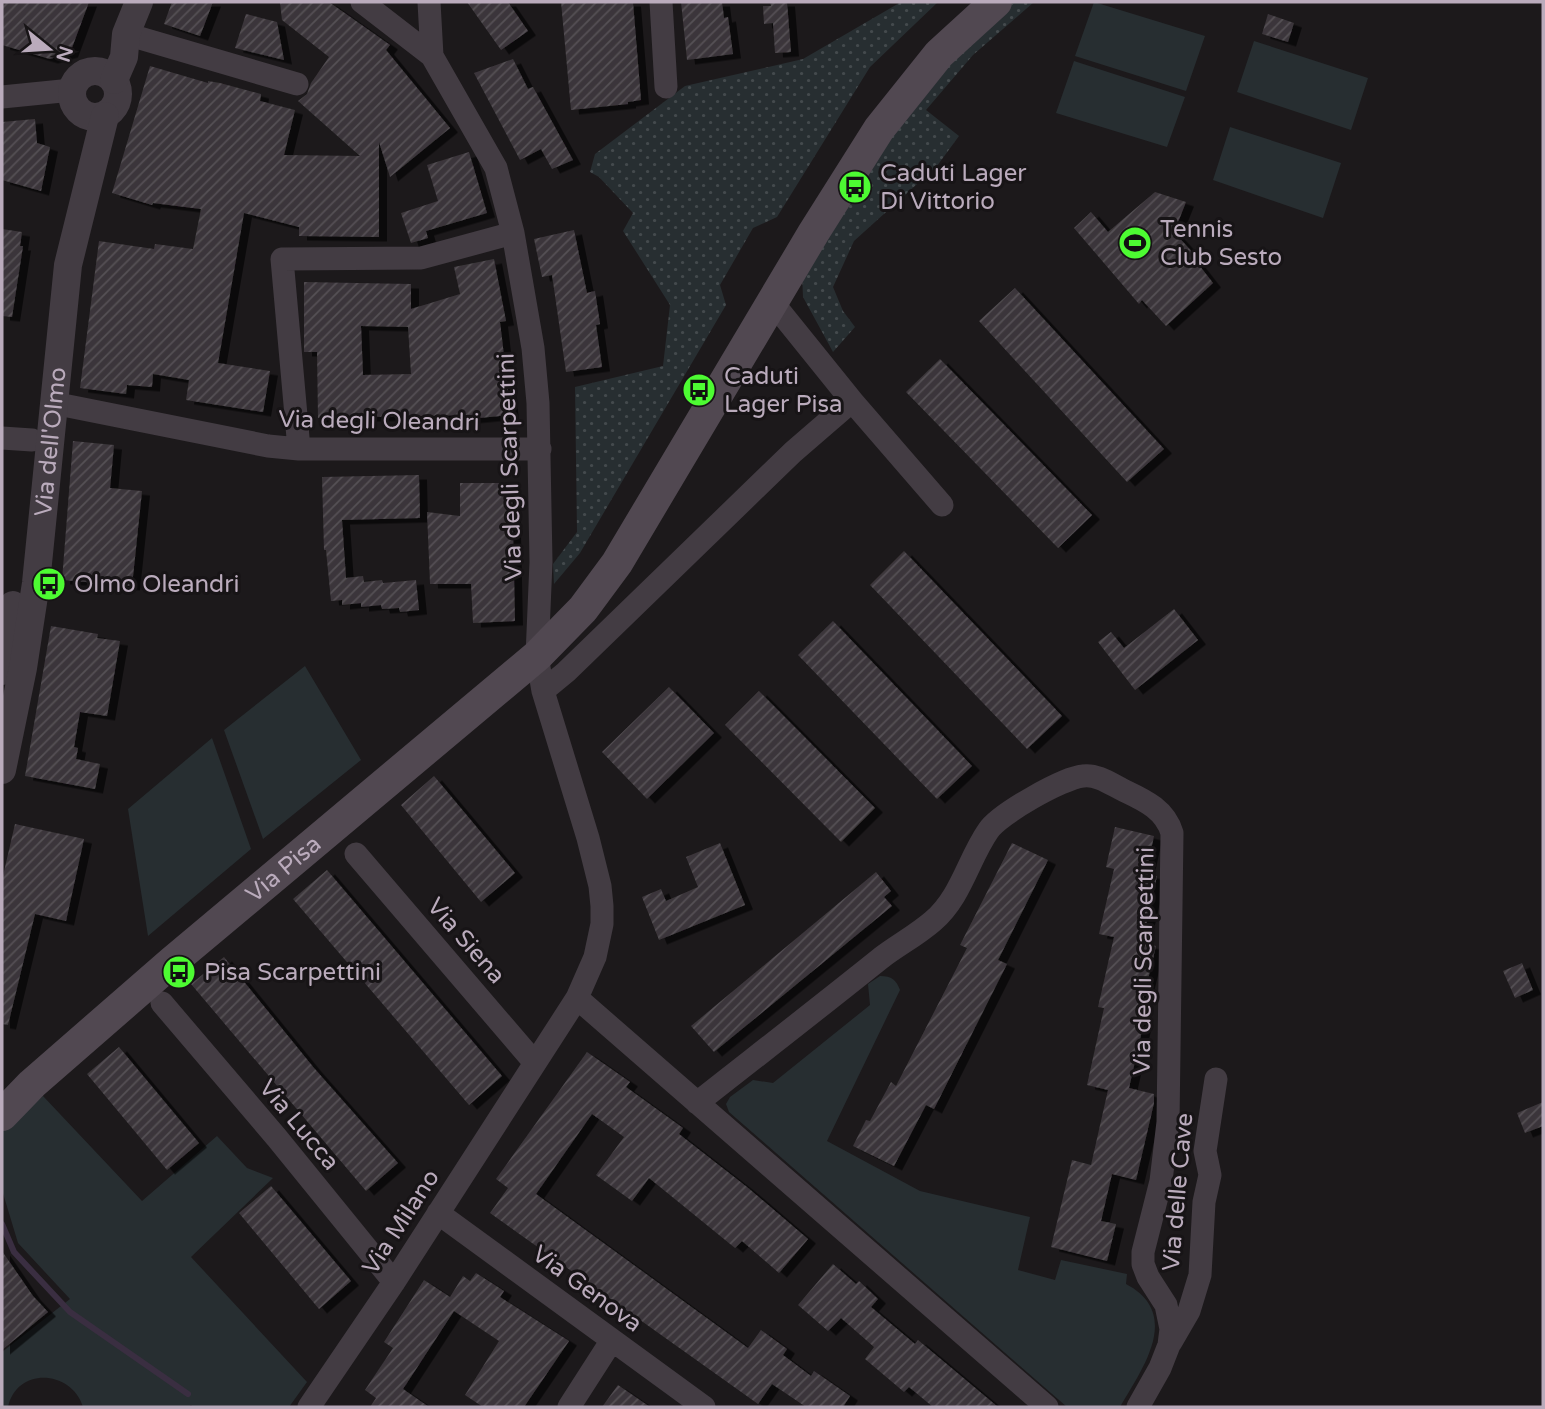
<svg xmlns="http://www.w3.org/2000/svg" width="1545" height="1409" viewBox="0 0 1545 1409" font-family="'Varela Round',sans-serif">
	<defs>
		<pattern id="grass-dots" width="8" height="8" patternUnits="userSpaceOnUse" patternTransform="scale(1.75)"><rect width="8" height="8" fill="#272e31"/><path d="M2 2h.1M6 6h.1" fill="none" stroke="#444a4d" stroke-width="1.8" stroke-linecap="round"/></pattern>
		<pattern id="building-hatch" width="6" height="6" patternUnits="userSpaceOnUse" patternTransform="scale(1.75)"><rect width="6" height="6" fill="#3b363a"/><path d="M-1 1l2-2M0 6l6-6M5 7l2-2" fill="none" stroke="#555055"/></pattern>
		<filter id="shadow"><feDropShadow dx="8" dy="4.5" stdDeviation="0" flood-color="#0009"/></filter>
	</defs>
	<rect width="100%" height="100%" fill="#1c191b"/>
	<path fill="url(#grass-dots)" d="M901,2H938L870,67L777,217L753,228L720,285L726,305L580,553L554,584L553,564L577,532L575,387L663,366L670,305L623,231L633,213L599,177L590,172L595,154L685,86L803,59Z
		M1014,2H1034L973,55L926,110L959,136L937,166L854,241L833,287L843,311L855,327L833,352L803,297L802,273L900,122L966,46Z"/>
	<path fill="#272e31" d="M1094,2L1205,36L1186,91L1075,56Z
		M1254,41L1368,78L1351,130L1237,92Z
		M1074,61L1185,97L1167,147L1056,113Z
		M1230,127L1341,163L1323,218L1213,180Z
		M305,666L361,760L263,839L224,730Z
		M212,738L251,849L148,936L128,809Z
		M880,976C892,976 896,980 900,990L827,1141L920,1191L1030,1217L1018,1270L1055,1280L1061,1260L1127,1274L1126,1284C1183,1314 1142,1369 1120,1407H1067L729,1112L726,1104L730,1097L753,1080L773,1083L870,1005L868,984Z
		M43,1096L142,1201L217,1136L247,1168L273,1178L191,1257L307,1382L289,1407H193L191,1405L188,1407H83C72,1370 17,1366 8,1407H2V1352L70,1299L18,1243L2,1190V1130Z"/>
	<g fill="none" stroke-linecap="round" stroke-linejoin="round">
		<path stroke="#3a2e41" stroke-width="6" d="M2,1224L14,1252L70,1312L188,1394"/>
	</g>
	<path fill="url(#building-hatch)" fill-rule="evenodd" filter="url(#shadow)" d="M2,2H89L70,53L50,59L2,45Z
		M172,2H213L200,36L164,24Z
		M280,2H329L390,45L386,50L450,128L390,177L379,142V237L299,236V227L244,213L218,363L270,371L263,412L186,400L189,380L153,374L152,387L127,385L126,394L80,388L99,241L154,249L155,244L193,249L201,209L153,203L152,205L112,193L150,66L208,83V81L220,83L261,94L260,101L295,110L284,155L360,156L298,101L307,94L311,83L329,57L282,20Z
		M467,2H508L528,31L501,50Z
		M561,2H633L641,100L628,102V104L571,110Z
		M681,2H722L724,18L728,17L733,54L687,60Z
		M770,2H787L791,52L775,53L773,23L764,24L763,6H771Z
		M246,14L277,22L284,60L235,48Z
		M1268,14L1294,23L1288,42L1262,34Z
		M513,59L528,89L533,87L573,160L552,169L541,149L520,160L474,73Z
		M35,119L37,143L50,147L41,191L2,180V122Z
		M469,152L487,213L426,231L428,238L411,243L401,213L438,201L427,165Z
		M1155,192L1186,202L1174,232L1194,254L1192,256L1213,283L1166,326L1142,300L1139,304L1074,228L1091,212L1108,232Z
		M2,229L22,232L20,246H23L12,317L2,316Z
		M574,230L587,293L595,291L600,324L596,325L602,367L566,372L552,275L542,277L534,239Z
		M494,259L506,321L500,322L511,415L469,419V415L318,418L317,352H304V282L411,284V309L460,294L454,267ZM361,326L408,327L411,374L363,375Z
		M1015,288L1164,449L1127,482L979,321Z
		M940,359L1092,515L1058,548L906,392Z
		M73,441L114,445L110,488L142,491L132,586L62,580Z
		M419,475L420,518L342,520L346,578L363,576L364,582L382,580L383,583L416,580L419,610L400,612L399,608L382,609L381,605L361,607V603L342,605V600L331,601L326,550H324L322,477Z
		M460,483H512L515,621L473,623L471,584H430L427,512L460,516Z
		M904,551L1062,716L1027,749L870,585Z
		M1174,609L1198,640L1135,690L1098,642L1111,632L1124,648Z
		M833,621L972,766L937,799L798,655Z
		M51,626L98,634L97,638L120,641L107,716L80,712L74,747L78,748L76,759L100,764L95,789L25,776Z
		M669,687L714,733L647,799L602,752Z
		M759,691L875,808L841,842L725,725Z
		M434,776L515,873L481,902L401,805Z
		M15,824L84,839L66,921L35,914L8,1025L2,1024V880Z
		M1115,827L1154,836L1146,873L1157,876L1142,943L1156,946L1138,1021L1144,1022L1129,1088L1154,1094V1103L1136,1180L1112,1174L1101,1221L1116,1224L1107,1261L1051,1247L1072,1160L1091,1165L1108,1090L1087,1085L1104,1008L1098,1007L1114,937L1099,934L1114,869L1106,867Z
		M720,843L745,905L659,940L642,897L661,889L666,901L698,887L686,857Z
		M1012,843L1048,860L998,960L1007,964L934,1109L926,1105L894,1166L853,1146L866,1120L870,1121L891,1082L896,1086L967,948L960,945Z
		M327,870L502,1076L469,1105L293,899Z
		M876,872L891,891L884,897L892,906L714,1052L691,1026Z
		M224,957L314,1068L398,1163L366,1191L191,984Z
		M1522,963L1533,990L1515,998L1503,971Z
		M119,1047L199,1143L167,1170L87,1074Z
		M587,1052L630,1082L626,1087L683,1128L679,1134L747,1187L808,1239L779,1273L742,1241L735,1248L649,1178L632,1201L596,1175L624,1137L592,1114L536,1194L748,1348L761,1330L787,1349L783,1355L811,1376L814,1371L850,1396L843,1407H806L772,1384L758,1404L490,1213L508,1188L496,1179Z
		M1543,1102V1126L1525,1133L1517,1113Z
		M271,1186L351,1281L319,1309L239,1213Z
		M2,1251L33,1296L48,1312L2,1350Z
		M833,1264L856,1284L859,1281L878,1299L871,1307L915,1344L918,1340L998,1407H933L909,1387L904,1392L865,1359L874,1347L841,1318L828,1331L798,1305Z
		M476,1273L504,1291L500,1297L569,1341L524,1407H483L465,1395L499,1341L454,1311L403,1389L429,1407H370L376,1398L365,1390L393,1348L384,1342L424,1280L450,1297L463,1276L470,1281Z
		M618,1385L650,1407H602Z"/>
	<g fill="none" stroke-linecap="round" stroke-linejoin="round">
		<path stroke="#433c43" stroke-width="23" d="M362,2L432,56L496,168L513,233L533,348L538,403L541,562L537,656L543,691L588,838L600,886L602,906V924L595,957L577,998L1047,1407
			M429,2L432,56
			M661,2L666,87
			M126,34L297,84
			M2,97L72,90
			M773,303L852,401
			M53,403L268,446L299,449H540
			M2,438L32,440
			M299,449L282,259L421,258L513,233
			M543,691L566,672L793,452L852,401L942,505
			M356,854L535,1063
			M162,1003L277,1138L394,1282
			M697,1103C758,1055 820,1007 881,958C898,945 917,935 933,921C961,897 968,860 988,831C999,814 1063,778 1083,776C1097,774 1111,784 1123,790C1144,800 1165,809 1172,833L1168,1122L1161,1181L1143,1252V1264L1148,1277L1166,1305L1171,1329L1169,1345L1160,1368L1138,1407
			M438,1213L704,1407
			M1171,1342L1189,1311L1200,1275L1204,1202L1210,1175L1205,1151L1216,1079
			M309,1407L394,1282L577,998
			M569,1407L612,1340"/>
		<g stroke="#433c43" stroke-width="28">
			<circle cx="95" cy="94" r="23"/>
			<path d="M114,80L124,57L126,34L139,2"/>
			<path d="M2,671L13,605"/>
			<path id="s1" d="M2,770L23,668L36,583L68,265L105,116"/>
		</g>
		<path stroke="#514851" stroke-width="32" id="s2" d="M2,1115L32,1084L172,962L537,656L583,609L617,563L814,232L879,129L939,54L996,2"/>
	</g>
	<defs>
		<symbol id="bus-disc" viewBox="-11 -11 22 22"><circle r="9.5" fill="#4dfb32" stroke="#171416"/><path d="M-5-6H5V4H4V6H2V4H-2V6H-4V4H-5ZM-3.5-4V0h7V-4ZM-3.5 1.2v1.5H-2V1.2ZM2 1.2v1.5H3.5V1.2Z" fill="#111"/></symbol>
		<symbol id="stadium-disc" viewBox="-11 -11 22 22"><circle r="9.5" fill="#4dfb32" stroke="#171416"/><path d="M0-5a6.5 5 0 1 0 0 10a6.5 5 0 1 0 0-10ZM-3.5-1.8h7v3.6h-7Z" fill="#111"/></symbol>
	</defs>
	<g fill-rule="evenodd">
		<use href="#bus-disc" x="836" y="168" width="38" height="38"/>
		<use href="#stadium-disc" x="1116" y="224" width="38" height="38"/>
		<use href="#bus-disc" x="680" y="371" width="38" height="38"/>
		<use href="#bus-disc" x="30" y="565" width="38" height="38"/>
		<use href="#bus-disc" x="160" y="953" width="38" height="38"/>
	</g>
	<g text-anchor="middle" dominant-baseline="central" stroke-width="6" stroke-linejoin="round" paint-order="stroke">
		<g font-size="24" fill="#baabbc" stroke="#171416" text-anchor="start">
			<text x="880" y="173">Caduti Lager<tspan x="880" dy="28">Di Vittorio</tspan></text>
			<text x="1160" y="229">Tennis<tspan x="1160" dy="28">Club Sesto</tspan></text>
			<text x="724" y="376">Caduti<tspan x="724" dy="28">Lager Pisa</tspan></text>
			<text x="74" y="584">Olmo Oleandri</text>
			<text x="204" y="972">Pisa Scarpettini</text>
		</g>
		<g font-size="24" fill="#baabbc" stroke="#171416">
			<text transform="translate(379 421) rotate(1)">Via degli Oleandri</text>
			<text stroke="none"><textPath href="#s1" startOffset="332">Via dell'Olmo</textPath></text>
			<text transform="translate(510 467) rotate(-92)">Via degli Scarpettini</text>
			<text stroke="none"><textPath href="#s2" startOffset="374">Via Pisa</textPath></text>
			<text transform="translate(466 941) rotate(49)">Via Siena</text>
			<text transform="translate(1144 961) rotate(-89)">Via degli Scarpettini</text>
			<text transform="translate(299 1125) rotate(50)">Via Lucca</text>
			<text transform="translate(1178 1192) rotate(-85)">Via delle Cave</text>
			<text transform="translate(401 1222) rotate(-57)">Via Milano</text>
			<text transform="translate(587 1289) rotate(36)">Via Genova</text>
		</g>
	</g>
	<rect width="1545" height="1409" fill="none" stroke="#baabbc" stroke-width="7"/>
	<g transform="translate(49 49) rotate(108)" stroke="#171416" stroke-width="5" paint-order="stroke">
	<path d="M0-5L12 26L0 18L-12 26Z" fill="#baabbc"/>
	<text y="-10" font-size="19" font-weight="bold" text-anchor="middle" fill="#baabbc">N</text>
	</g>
</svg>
